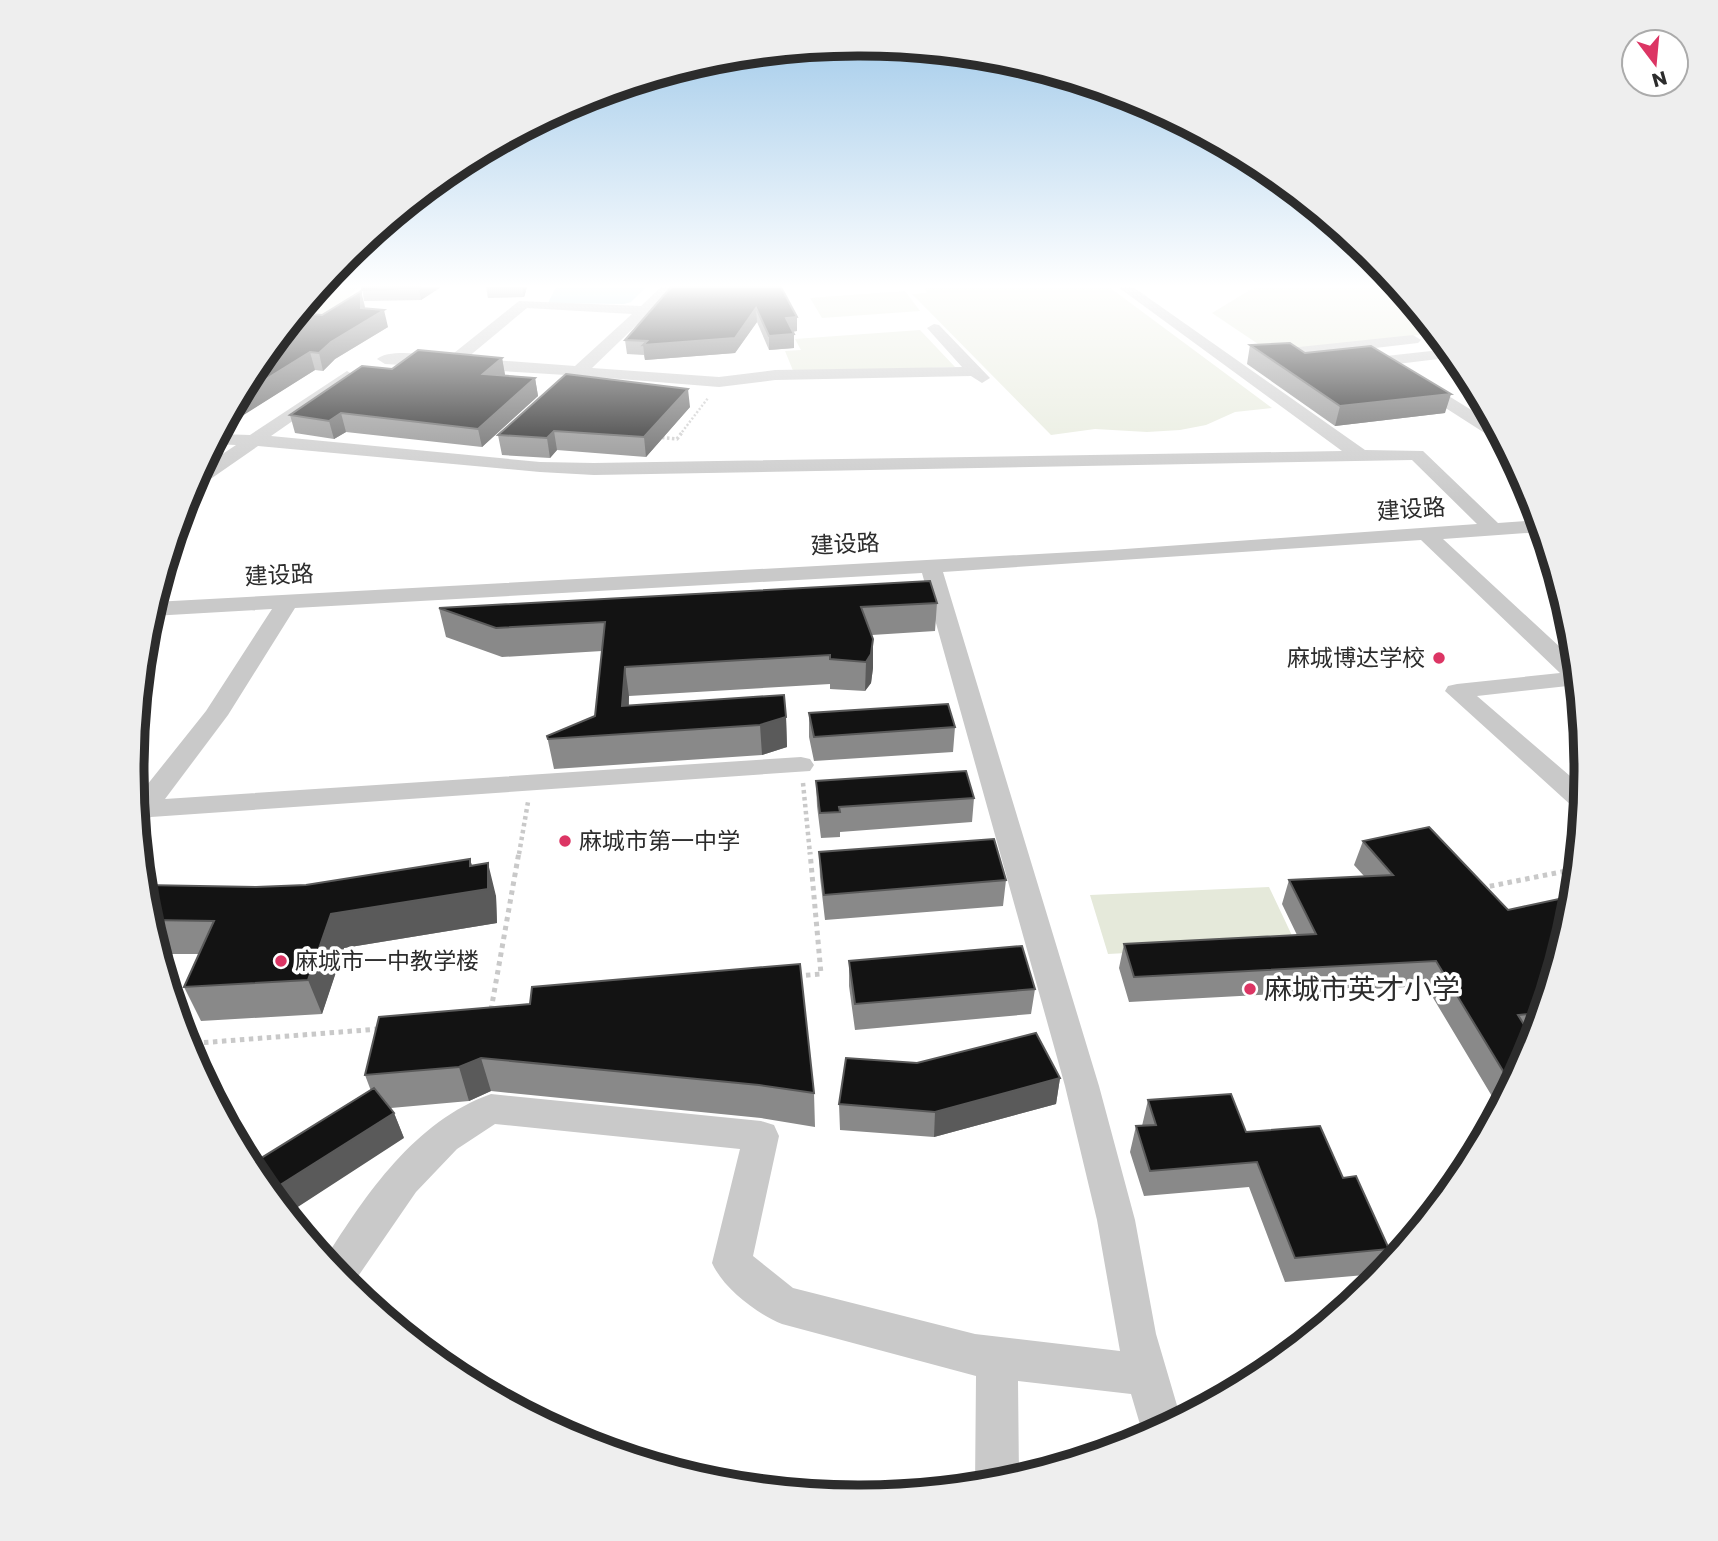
<svg xmlns="http://www.w3.org/2000/svg" width="1718" height="1541" viewBox="0 0 1718 1541" font-family="Poppins,'Noto Sans SC',sans-serif">
	<rect width="100%" height="100%" fill="#fff"/>
	<path fill="#e5e9da" d="M321,287H359L330,316L254,368Z
		M924,287H1109L1272,408L1235,412L1206,425L1180,430L1147,432L1095,429L1051,435L912,294L927,293Z
		M1255,287H1377L1412,305L1436,333L1270,352L1212,313Z
		M905,291L920,311L822,318L810,298Z
		M920,330L955,367L794,373L785,351L801,350L795,339Z
		M1269,887L1296,944L1108,954L1090,895Z"/>
	<path fill="#c6e2e9" d="M556,287H646L631,302L624,304L548,303Z"/>
	<g fill="none" stroke-linecap="round" stroke-linejoin="round">
		<path stroke="#c9c9c9" stroke-width="2.5" stroke-dasharray="2 2" stroke-linecap="butt" d="M682,432L708,398"/>
		<path stroke="#c9c9c9" stroke-width="3.5" stroke-dasharray="2.5 2.5" stroke-linecap="butt" d="M657,437L677,439L683,431"/>
		<path stroke="#c9c9c9" stroke-width="4.5" stroke-dasharray="3.5 3.5" stroke-linecap="butt" d="M803,783L810,854
			M519,854L528,802"/>
		<path stroke="#c9c9c9" stroke-width="5" stroke-dasharray="4.5 4.5" stroke-linecap="butt" d="M1481,888L1576,869
			M797,976L821,974L810,852
			M491,1010L519,852
			M186,1044L379,1029"/>
		<path fill="#c9c9c9" fill-rule="evenodd" d="M661,287H676L592,368L719,377L775,370L962,367L927,328L934,324L939,325L990,378L982,383L971,376L775,380L719,387L583,376L572,383L566,381V375L385,364L377,359C389,348 432,355 449,357L519,301L641,306ZM527,308L632,314L575,366L467,358Z
			M1118,287H1133L1365,450L1423,451L1498,523L1539,520L1541,532L1443,539L1575,661L1577,685L1477,696L1584,788L1582,809L1573,807L1445,691L1448,686L1457,684L1560,673L1421,540L943,572L1099,1086L1135,1220L1156,1334L1181,1419L1144,1438L1131,1394L1018,1381L1019,1478L975,1486L976,1376L782,1324C757,1314 723,1288 712,1263L740,1149L495,1124L457,1149L416,1192L350,1288L325,1259C366,1194 415,1121 491,1094L761,1121L774,1125L779,1136L753,1256L793,1288L975,1334L1120,1351L1097,1220L1065,1086L922,573L295,608L228,715L165,799L801,757L810,759L814,765L810,771L151,817L138,825L135,800L206,711L272,609L152,616L154,602L1111,550L1477,524L1412,460L594,475L540,472L258,446L199,487L190,488L200,469L236,445L214,444L219,434L250,435L347,371L355,376L353,379L271,436L540,462L594,463L1342,451Z
			M1413,335L1421,340L1418,343L1280,359L1272,354L1280,349Z
			M1449,349L1455,357L1397,364L1494,424L1502,440L1494,439L1377,364L1380,358L1386,356Z"/>
	</g>
	<path fill="#898989" d="M362,287H441L421,300L364,301Z
		M486,287H527L524,297L488,298Z
		M671,287L797,317V331L793,332L794,348L769,350L757,322L735,353L645,360L644,355L627,354L625,340Z
		M365,307V309L388,327L335,359L323,371L315,370L222,428L255,366L322,315Z
		M1250,345L1305,353L1445,413L1335,426L1247,364Z
		M502,358L505,375L535,378L538,396L482,447L346,432L334,439L295,433L290,415L392,369Z
		M690,407L646,457L557,450L550,458L502,455L498,435Z
		M937,603L935,631L872,635L873,639V668L871,683L865,691L830,689V684L629,696V705L786,717L787,747L762,755L554,769L547,736L595,716L602,651L502,657L446,637L439,608Z
		M809,713L955,727L953,752L814,761L809,737Z
		M816,781L974,798L972,822L840,832V837L821,838L817,806Z
		M1363,841L1508,910L1572,913L1534,1037H1532L1530,1049L1499,1108L1426,986L1129,1002L1119,968L1124,944L1297,935L1282,904L1289,880L1364,876L1354,865Z
		M819,852L1006,880L1003,906L825,920L820,877Z
		M470,859L472,866L496,896L497,923L344,948L322,1014L201,1021L184,987L199,954H159L146,912L256,887L306,885Z
		M849,961L1035,989L1031,1014L855,1030L849,986Z
		M379,1017L814,1093L815,1127L761,1118L491,1091L469,1101L391,1108L394,1113L404,1138L371,1091L365,1075Z
		M1060,1078L1056,1104L934,1137L840,1130L839,1104Z
		M1148,1100L1246,1132L1343,1178L1389,1249L1376,1274L1285,1282L1249,1187L1144,1196L1130,1152L1136,1126H1142Z"/>
	<path fill="#5a5a5a" d="M421,287H441L421,300L419,288Z
		M522,287H527L524,297Z
		M361,291L365,307V322L384,310L388,327L335,359L323,371L319,353L361,308Z
		M756,308L757,322L735,353L645,360L643,345Z
		M797,317V331L786,332V318Z
		M794,334V348L769,350V336Z
		M310,352L315,370L223,428V427L239,396Z
		M502,358L505,375L483,374Z
		M535,378L538,396L482,447L478,429Z
		M688,389L690,407L646,457L644,437Z
		M1451,394L1445,413L1335,426L1340,406Z
		M341,413L346,432L334,439L329,421Z
		M554,431L557,450L550,458L547,438Z
		M873,639V668L871,683L865,691L866,662Z
		M625,667L629,696L627,735L622,706Z
		M786,717L787,747L762,755L760,725Z
		M470,859L479,891L488,863L496,896L497,923L344,948L322,1014L308,980L331,914L470,866Z
		M481,1058L491,1091L469,1101L459,1067Z
		M1060,1078L1056,1104L934,1137L935,1112Z
		M394,1113L404,1138L287,1214L269,1192Z"/>
	<path fill="#131313" stroke="#5a5a5a" stroke-width="2" d="M362,287H421L419,288L362,290Z
		M671,287H781L797,317L786,318L794,334L769,336L756,308L735,338L643,345L647,341L625,340Z
		M361,291V308L384,310L331,342L319,353L310,352L239,396L255,366L299,313L322,315Z
		M1290,343L1305,353L1371,346L1451,394L1340,406L1250,345Z
		M418,350L502,358L483,374L535,378L478,429L341,413L329,421L290,415L362,366L392,369Z
		M566,374L688,389L644,437L554,431L547,438L498,435Z
		M930,581L937,603L861,607L873,639L871,654L866,662L830,659V655L625,667L622,706L784,695L786,717L760,725L548,739L547,736L595,716L605,622L496,628L439,608Z
		M948,704L955,727L814,737L809,713Z
		M966,771L974,798L839,807L840,812L820,813L816,781Z
		M1429,827L1508,910L1573,896L1572,913L1541,1013L1518,1015L1533,1039L1530,1049L1511,1084L1436,961L1134,977L1124,944L1316,934L1289,880L1393,875L1363,841Z
		M994,839L1006,880L824,895L819,852Z
		M470,859V866L488,863V889L331,914L308,980L184,987L214,921L149,920L146,912L144,885L256,887L306,885Z
		M1022,946L1035,989L855,1004L849,961Z
		M800,964L814,1093L759,1085L481,1058L459,1067L365,1075L379,1017L530,1004L532,987Z
		M1036,1033L1060,1078L935,1112L839,1104L846,1058L917,1063Z
		M374,1088L394,1113L269,1192L255,1174L250,1165Z
		M1231,1094L1246,1132L1320,1126L1343,1178L1356,1176L1389,1249L1295,1258L1257,1162L1150,1171L1136,1126L1156,1125L1148,1100Z
		M1366,1290L1360,1295L1358,1291Z"/>
	<linearGradient id="sky" x2="0" y2="1"><stop stop-color="#9ac6e8"/><stop offset="0.57" stop-color="#fff"/><stop offset="1" stop-color="#fff" stop-opacity="0"/></linearGradient>
	<rect width="1718" height="502" fill="url(#sky)"/>
	<g fill="#dc3564" stroke="#fff" stroke-width="2.5">
		<circle cx="1439" cy="658" r="7"/>
		<circle cx="565" cy="841" r="7"/>
		<circle cx="281" cy="961" r="7"/>
		<circle cx="1250" cy="989" r="7"/>
	</g>
	<g text-anchor="middle" dominant-baseline="central" stroke-width="7" stroke-linejoin="round" paint-order="stroke">
		<g font-size="23" fill="#2c2c2c" stroke="#fff">
			<text transform="translate(1411 509) rotate(-4)">建设路</text>
			<text transform="translate(845 544) rotate(-3)">建设路</text>
			<text transform="translate(279 575) rotate(-3)">建设路</text>
		</g>
		<g font-size="23" fill="#2c2c2c" stroke="#fff" text-anchor="start">
			<text x="1425" y="658" text-anchor="end">麻城博达学校</text>
			<text x="579" y="841">麻城市第一中学</text>
			<text x="295" y="961">麻城市一中教学楼</text>
		</g>
		<g font-size="28" fill="#2c2c2c" stroke="#fff" text-anchor="start">
			<text x="1264" y="989">麻城市英才小学</text>
		</g>
	</g>
	<path d="M0 0H1718V1541H0ZM858 56H860A714 714 0 0 1 1574 770V771A714 714 0 0 1 860 1485H858A714 714 0 0 1 144 771V770A714 714 0 0 1 858 56Z" fill="#eee" fill-rule="evenodd"/>
	<path fill="none" stroke="#2c2c2c" stroke-width="9" d="M858 56H860A714 714 0 0 1 1574 770V771A714 714 0 0 1 860 1485H858A714 714 0 0 1 144 771V770A714 714 0 0 1 858 56Z"/>
	<g transform="translate(1655 63) rotate(164)"><circle r="33" fill="#ffffff" stroke="#ababab" stroke-width="2"/>
	<path d="M0-5L12 26L0 18L-12 26Z" fill="#dc3564"/>
	<text y="-10" font-size="19" font-weight="bold" text-anchor="middle" fill="#2c2c2c">N</text>
	</g>
</svg>
